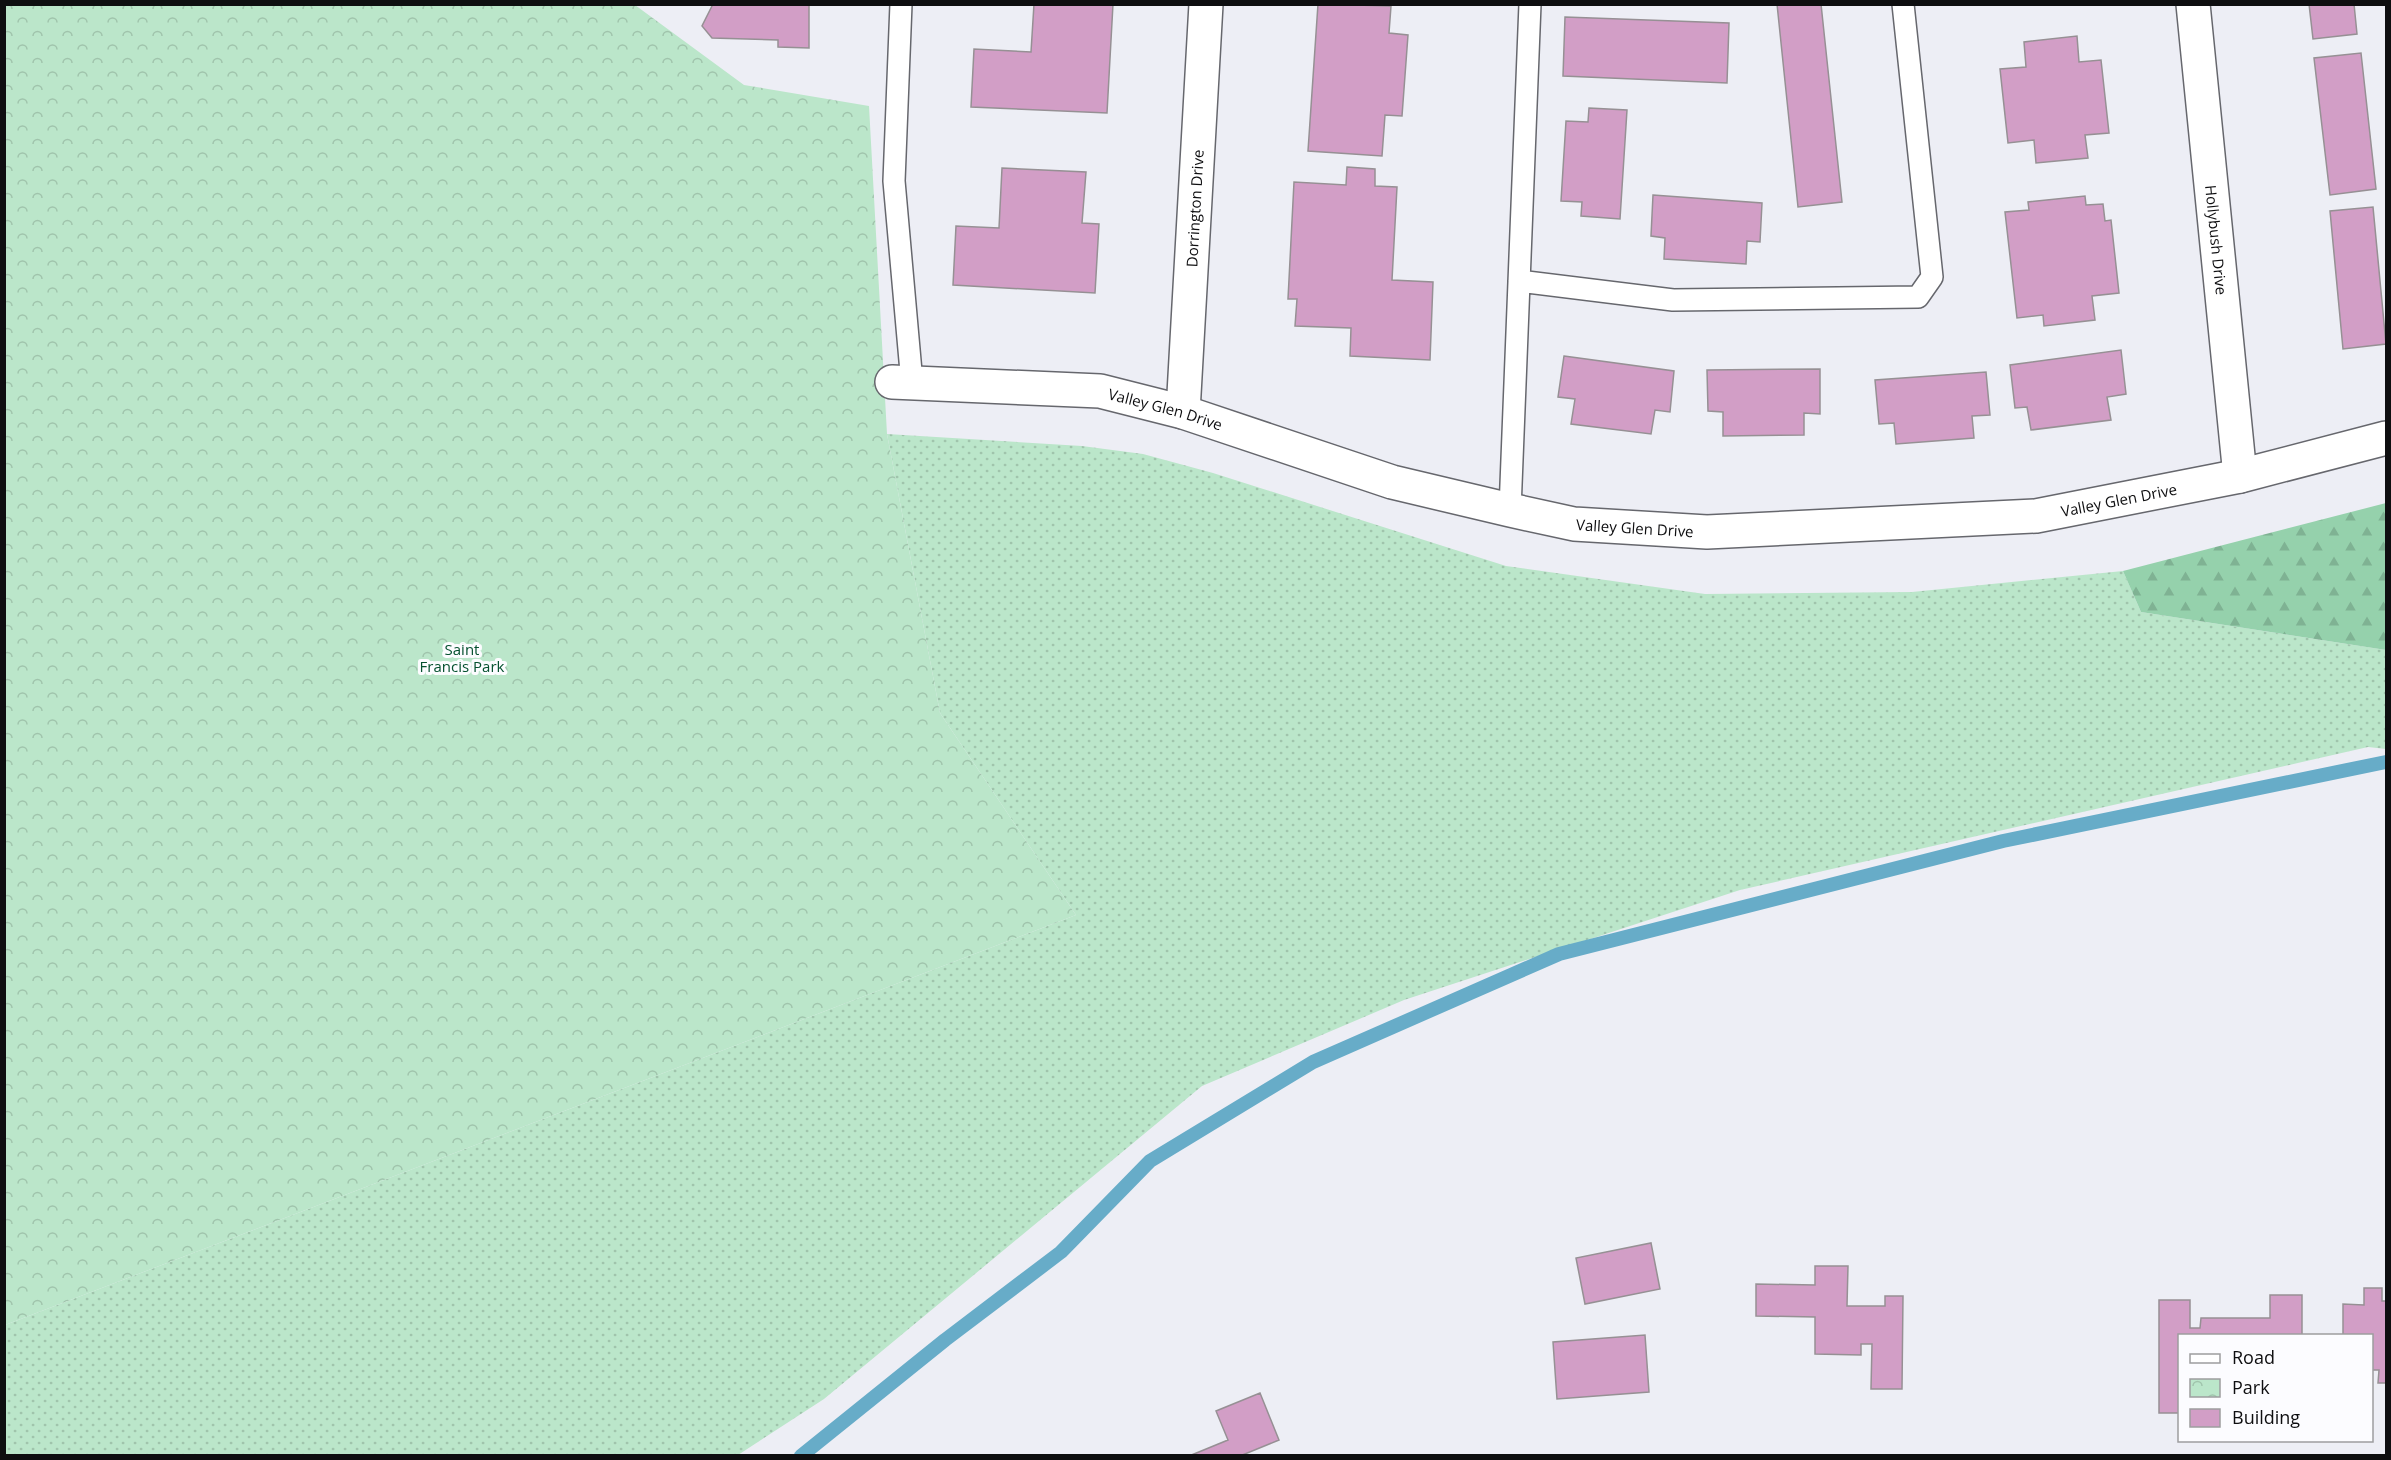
<svg xmlns="http://www.w3.org/2000/svg" width="2391" height="1460" viewBox="0 0 2391 1460" font-family="'Open Sans',sans-serif">
	<defs>
		<pattern id="grass-dots" width="8" height="8" patternUnits="userSpaceOnUse" patternTransform="scale(1.5)"><rect width="8" height="8" fill="#bbe6ca"/><path d="M2 2h.1M6 6h.1" fill="none" stroke="#a0c4ac" stroke-width="1.8" stroke-linecap="round"/></pattern>
		<pattern id="forest-firs" width="22" height="20" patternUnits="userSpaceOnUse" patternTransform="scale(1.5)"><rect width="22" height="20" fill="#95d1ac"/><path d="M5 1l3.5 6h-7zM16 11l3.5 6h-7z" fill="#7fb293"/></pattern>
		<pattern id="park-crowns" width="20" height="18" patternUnits="userSpaceOnUse" patternTransform="scale(1.5)"><rect width="20" height="18" fill="#bbe6ca"/><path d="M2 6a3 3 0 1 1 6 0M12 15a3 3 0 1 1 6 0" fill="none" stroke="#a0c4ac"/></pattern>
	</defs>
	<rect width="100%" height="100%" fill="#edeef5"/>
	<path fill="url(#grass-dots)" d="M887,434L1082,446L1143,454L1213,473L1506,566L1705,594L1912,592L2123,571L2141,612L2386,650V749L2368,747L1740,890L1404,1000L1202,1086L824,1399L738,1455L5,1456V1325L1076,915L940,713Z"/>
	<path fill="url(#forest-firs)" d="M2386,503V650L2141,612L2123,571Z"/>
	<path fill="url(#park-crowns)" d="M5,5H635L744,85L869,106L887,434L940,713L1076,915L5,1325Z"/>
	<g fill="none" stroke-linecap="round" stroke-linejoin="round">
		<path stroke="#67acc8" stroke-width="14" d="M801,1456L945,1340L1061,1252L1150,1161L1313,1062L1559,954L2003,841L2386,762"/>
	</g>
	<path fill="#d29ec6" stroke="#969094" stroke-width="1.5" d="M713,4H809V48L778,47V40L712,38L702,26Z
		M1034,4H1113L1107,113L971,107L974,49L1031,52Z
		M1318,4L1391,6L1389,33L1408,35L1402,116L1385,115L1382,156L1308,151Z
		M1777,4H1821L1842,202L1798,207Z
		M2309,4H2354L2357,34L2313,39Z
		M1565,17L1729,23L1727,83L1563,76Z
		M2077,36L2079,62L2101,60L2109,133L2085,135L2088,158L2036,163L2034,140L2008,143L2000,69L2026,67L2024,42Z
		M2361,53L2376,189L2330,195L2314,58Z
		M1589,108L1627,110L1620,219L1581,216L1582,202L1561,201L1566,121L1588,122Z
		M1347,167L1375,169V186L1397,187L1392,280L1433,282L1430,360L1350,356L1351,328L1295,326L1297,299H1288L1294,182L1346,185Z
		M1002,168L1086,172L1082,223L1099,224L1095,293L953,285L956,226L999,228Z
		M1653,195L1762,203L1760,242L1747,241L1746,264L1664,259L1665,238L1651,236Z
		M2085,196L2086,205L2103,204L2105,221L2111,220L2119,293L2092,296L2095,320L2044,326L2043,315L2017,318L2005,212L2029,210L2028,202Z
		M2373,207L2386,344L2343,349L2330,211Z
		M2121,350L2126,394L2107,397L2111,420L2031,430L2027,407L2015,408L2010,365Z
		M1564,356L1674,371L1670,412L1655,410L1651,434L1571,424L1575,399L1558,397Z
		M1820,369V414L1804,413V435L1723,436V412L1708,411L1707,370Z
		M1986,372L1990,415L1972,416L1974,438L1896,444L1894,423L1879,424L1875,380Z
		M1651,1243L1660,1289L1585,1304L1576,1258Z
		M1815,1266H1848L1847,1306H1885V1296H1903L1902,1389H1871L1872,1344H1861V1355L1815,1354V1317L1756,1316V1284L1815,1285Z
		M2364,1288H2382V1301H2386V1383H2378L2379,1370H2372V1336H2343V1304L2364,1305Z
		M2270,1295H2302V1336H2180V1413H2159V1300H2190V1328H2200L2201,1318H2270Z
		M1645,1335L1649,1392L1557,1399L1553,1342Z
		M1260,1393L1279,1440L1240,1456H1189L1228,1440L1216,1411Z"/>
	<g fill="none" stroke-linecap="round" stroke-linejoin="round">
		<defs>
			<path id="service" d="M901,4L894,181L912,383
				M1519,281L1673,300L1918,297L1932,277L1903,4
				M1510,510L1530,4"/>
			<g id="minor">
				<path id="s1" d="M2193,4L2240,476"/>
				<path id="s2" d="M892,382L1100,391L1183,412L1392,482L1510,510L1574,524L1707,532L2036,516L2240,476L2386,438"/>
				<path id="s3" d="M1183,412L1206,4"/>
			</g>
		</defs>
		<use href="#service" stroke="#66676d" stroke-width="24"/>
		<use href="#minor" stroke="#66676d" stroke-width="36"/>
		<use href="#service" stroke="#fff" stroke-width="21"/>
		<use href="#minor" stroke="#fff" stroke-width="33"/>
	</g>
	<g text-anchor="middle" dominant-baseline="central" stroke-width="6" stroke-linejoin="round" paint-order="stroke">
		<g font-size="15" fill="#0e0e10" stroke="#fcfcff">
			<text stroke="none"><textPath href="#s3" startOffset="204">Dorrington Drive</textPath></text>
			<text stroke="none"><textPath href="#s1" startOffset="237">Hollybush Drive</textPath></text>
			<text stroke="none"><textPath href="#s2" startOffset="276">Valley Glen Drive</textPath></text>
			<text stroke="none"><textPath href="#s2" startOffset="1248">Valley Glen Drive</textPath></text>
			<text stroke="none"><textPath href="#s2" startOffset="762">Valley Glen Drive</textPath></text>
		</g>
		<g font-size="15" fill="#04502e" stroke="#fcfcff">
			<text x="462" y="649">Saint<tspan x="462" dy="17">Francis Park</tspan></text>
		</g>
	</g>
	<rect width="2391" height="1460" fill="none" stroke="#0e0e10" stroke-width="12"/>
	<rect x="2178" y="1334" width="195" height="108" fill="#fcfcff" stroke="#9d9d9f" stroke-width="1.5"/>
	<rect x="2190" y="1354" width="30" height="9" fill="#ffffff" stroke="#9d9d9f" stroke-width="1.5"/>
	<text x="2232" y="1364" font-size="18" fill="#0e0e10">Road</text>
	<rect x="2190" y="1379" width="30" height="18" fill="url(#park-crowns)" stroke="#9d9d9f" stroke-width="1.5"/>
	<text x="2232" y="1394" font-size="18" fill="#0e0e10">Park</text>
	<rect x="2190" y="1409" width="30" height="18" fill="#d29ec6" stroke="#9d9d9f" stroke-width="1.5"/>
	<text x="2232" y="1424" font-size="18" fill="#0e0e10">Building</text>
</svg>
